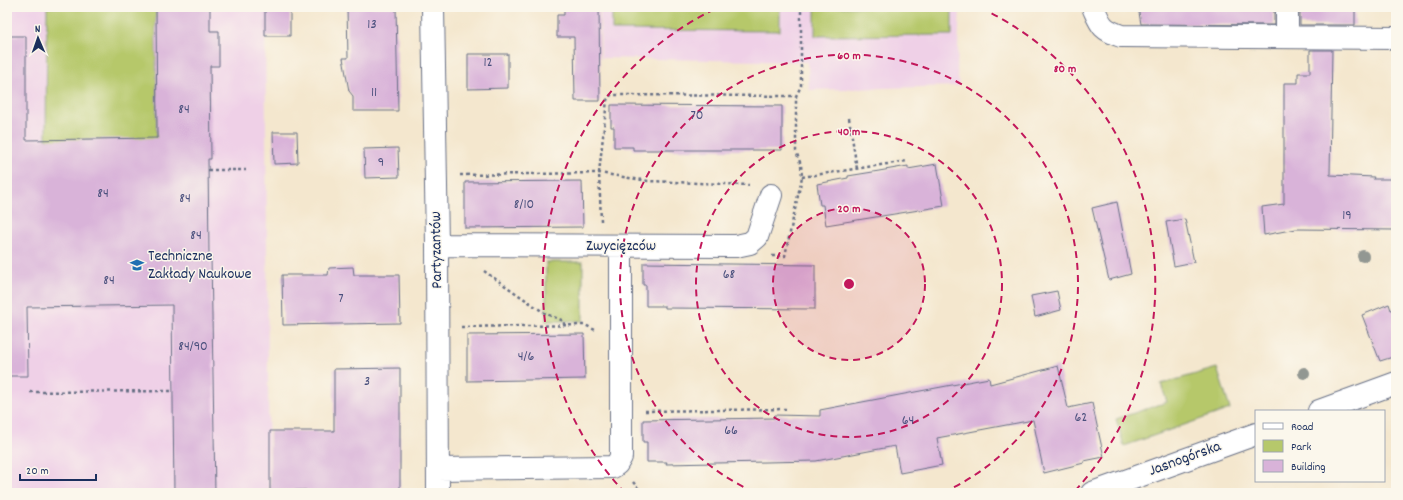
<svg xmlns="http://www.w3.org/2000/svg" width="1403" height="500" viewBox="0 0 1403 500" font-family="Dekko,sans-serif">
	<rect width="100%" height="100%" fill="#fbf7ec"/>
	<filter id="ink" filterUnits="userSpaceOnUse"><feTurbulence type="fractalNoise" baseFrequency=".025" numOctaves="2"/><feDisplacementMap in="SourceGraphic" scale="8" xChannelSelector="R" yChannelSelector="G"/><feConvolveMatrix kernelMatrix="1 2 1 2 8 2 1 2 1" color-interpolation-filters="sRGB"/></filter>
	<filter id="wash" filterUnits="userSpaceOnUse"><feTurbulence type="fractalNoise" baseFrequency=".012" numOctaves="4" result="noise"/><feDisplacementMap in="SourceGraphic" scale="16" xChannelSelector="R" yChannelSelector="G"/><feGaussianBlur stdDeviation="0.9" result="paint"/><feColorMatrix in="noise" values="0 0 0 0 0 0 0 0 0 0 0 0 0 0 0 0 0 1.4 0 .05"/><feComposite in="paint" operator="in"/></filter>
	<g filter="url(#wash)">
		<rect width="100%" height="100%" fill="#f4e7ce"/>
		<path fill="#efd0e7" d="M7,7H265L269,493H7Z
			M600,7H960L957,69L959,86L809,90L808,62L601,58Z"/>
		<path fill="#b6c86b" stroke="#687c64" d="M47,7H156L157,154L46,140Z
			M612,7H780V31L612,30Z
			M815,7H952V35L815,36Z
			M546,262H583V321H546Z
			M1217,368L1230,409L1124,446L1116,419L1167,402L1161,384Z"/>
		<g id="blocks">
			<path fill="#d9b3d9" d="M156,7H210V31H219V66H210L211,159H208L209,257H211L215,493H174L172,305L27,307L28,376H7V36H26V140L157,138Z
				M347,7H396L398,111H353V96L349,91L343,58H348Z
				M564,7H599L600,101H575L574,37H557V15H564Z
				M1138,7H1274V25L1141,24Z
				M1300,7H1355V25H1300Z
				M265,8H290V36H265Z
				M1310,50H1332L1330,175L1374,177L1373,179H1396V230L1296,229L1264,235L1262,207L1284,204V83H1298V73H1310Z
				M468,54H508V88L468,89Z
				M611,105L782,106V150H633V147H614V127H611Z
				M273,132H297L298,163L274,164Z
				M398,148L399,177L365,178L364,149Z
				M937,164L944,206L826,225L823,205H820L817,184L848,178V176L879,171L908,166V169Z
				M582,181L583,227L465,228V182Z
				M1117,202L1131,274L1109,280L1092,208Z
				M1185,219L1194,262L1174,266L1166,222Z
				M643,263L815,265V309L665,308V306H646V285H643Z
				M353,267L354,275H399L400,323L283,325L282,275H328L329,268Z
				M1057,291L1061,310L1035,317L1031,296Z
				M1389,304L1391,310L1396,309V356L1380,361L1362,315Z
				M584,334L585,379L467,381V335Z
				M1058,366L1068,408L1092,403L1104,457L1084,461V463L1044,473L1033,420L937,438L942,465L900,473L895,446L816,461L666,464L667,462H647V442H643V420L774,418V415L820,416V410L989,378L990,384Z
				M400,368V493H307L306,490L270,491V431H334V369Z"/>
		</g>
	</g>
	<g filter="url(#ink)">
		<use href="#blocks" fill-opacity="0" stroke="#676f85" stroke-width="1"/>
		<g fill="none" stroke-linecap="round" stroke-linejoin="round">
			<defs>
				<path id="minor" d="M433,7L437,245L438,493
					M1093,7C1101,25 1101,29 1121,36L1396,38
					M1287,37V7
					M437,245L736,246L750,243L757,237L771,195
					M1319,411L1396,383
					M438,469L613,467L617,464L621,457V247
					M1092,493L1256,434"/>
			</defs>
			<use href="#minor" stroke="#676f85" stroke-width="24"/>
			<path stroke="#676f85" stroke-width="2.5" stroke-dasharray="3 3" stroke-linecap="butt" d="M849,118L857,169
				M208,170H246
				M460,175L599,173L648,181L749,185
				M802,177L907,161
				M601,221L599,173L607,100L611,95L796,96L801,86V7
				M772,256H785L802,177L801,165L796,151V96
				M484,271L546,314L564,321V325
				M461,327L585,325L597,331
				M30,392L173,391
				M645,411L787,409
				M633,482L642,493"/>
			<use href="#minor" stroke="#fff" stroke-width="22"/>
		</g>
		<g fill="#929792">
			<circle cx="1363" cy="256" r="6"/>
			<circle cx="1304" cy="373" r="6"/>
		</g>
	</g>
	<circle cx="849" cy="284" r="76" fill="#c2185b" fill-opacity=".12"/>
	<g fill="none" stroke="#c2185b" stroke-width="2" stroke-dasharray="7 5">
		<circle cx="849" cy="284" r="76"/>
		<circle cx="849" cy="284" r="153"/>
		<path d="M754 492A229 229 0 1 1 944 492"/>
		<path d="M625 493A306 306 0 0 1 717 8M981 8A306 306 0 0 1 1073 493"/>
	</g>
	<defs>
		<symbol id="school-bare" viewBox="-9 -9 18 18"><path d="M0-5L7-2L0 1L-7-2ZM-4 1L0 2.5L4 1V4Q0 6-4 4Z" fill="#1f6fb2" stroke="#fbf7ec" stroke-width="2.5" paint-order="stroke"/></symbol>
	</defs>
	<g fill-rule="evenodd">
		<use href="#school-bare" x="127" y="255" width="20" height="20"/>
	</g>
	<g text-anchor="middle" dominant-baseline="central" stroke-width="3" stroke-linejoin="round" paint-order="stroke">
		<g font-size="14" fill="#4a507d">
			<text x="372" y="25">13</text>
			<text x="488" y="63">12</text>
			<text x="374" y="93">11</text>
			<text x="184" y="110">84</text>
			<text x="697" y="116">70</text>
			<text x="381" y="163">9</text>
			<text x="103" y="194">84</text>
			<text x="185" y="199">84</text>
			<text x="524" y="205">8/10</text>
			<text x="1347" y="216">19</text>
			<text x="196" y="236">84</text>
			<text x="729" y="275">68</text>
			<text x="109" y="281">84</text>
			<text x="341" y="299">7</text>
			<text x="193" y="347">84/90</text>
			<text x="526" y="357">4/6</text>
			<text x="367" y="382">3</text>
			<text x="1081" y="418">62</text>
			<text x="908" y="421">64</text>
			<text x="731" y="431">66</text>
		</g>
		<g font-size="16" fill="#1b2f5e" stroke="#fbf7ec">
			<text x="621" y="246">Zwycięzców</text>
			<text transform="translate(437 250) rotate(-91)">Partyzantów</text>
			<text transform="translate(1185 459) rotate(-20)">Jasnogórska</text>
		</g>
		<g font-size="16" fill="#1b2f5e" stroke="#fbf7ec" text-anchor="start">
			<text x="148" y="256">Techniczne<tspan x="148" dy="18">Zakłady Naukowe</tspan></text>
		</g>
	</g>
	<circle cx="849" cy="284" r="6" fill="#c2185b" stroke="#fbf7ec" stroke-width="2"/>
	<g font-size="12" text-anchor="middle" font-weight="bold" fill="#c2185b" stroke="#fbf7ec" stroke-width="3" stroke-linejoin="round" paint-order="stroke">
		<text x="849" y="59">60 m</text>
		<text x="1065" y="72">80 m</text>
		<text x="849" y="135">40 m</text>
		<text x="849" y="212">20 m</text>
	</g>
	<rect width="1403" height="500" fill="none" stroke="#fbf7ec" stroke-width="24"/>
	<rect x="1255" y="410" width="130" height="72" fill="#fbf7ec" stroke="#a1a7b3"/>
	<rect x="1263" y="423" width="20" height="6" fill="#ffffff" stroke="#a1a7b3"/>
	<text x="1291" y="430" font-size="12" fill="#1b2f5e">Road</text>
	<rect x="1263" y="440" width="20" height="12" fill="#b6c86b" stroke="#a1a7b3"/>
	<text x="1291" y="450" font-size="12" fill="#1b2f5e">Park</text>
	<rect x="1263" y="460" width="20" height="12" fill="#d9b3d9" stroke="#a1a7b3"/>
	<text x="1291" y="470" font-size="12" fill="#1b2f5e">Building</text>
	<g transform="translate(38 38) rotate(358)" stroke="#fbf7ec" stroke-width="3" paint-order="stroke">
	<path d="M0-3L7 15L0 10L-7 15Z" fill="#1b2f5e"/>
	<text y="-6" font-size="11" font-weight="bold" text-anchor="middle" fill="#1b2f5e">N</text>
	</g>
	<path d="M20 474v6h76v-6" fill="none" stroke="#1b2f5e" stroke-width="2"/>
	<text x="26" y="474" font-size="12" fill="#1b2f5e" stroke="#fbf7ec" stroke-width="3" paint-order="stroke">20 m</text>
</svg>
